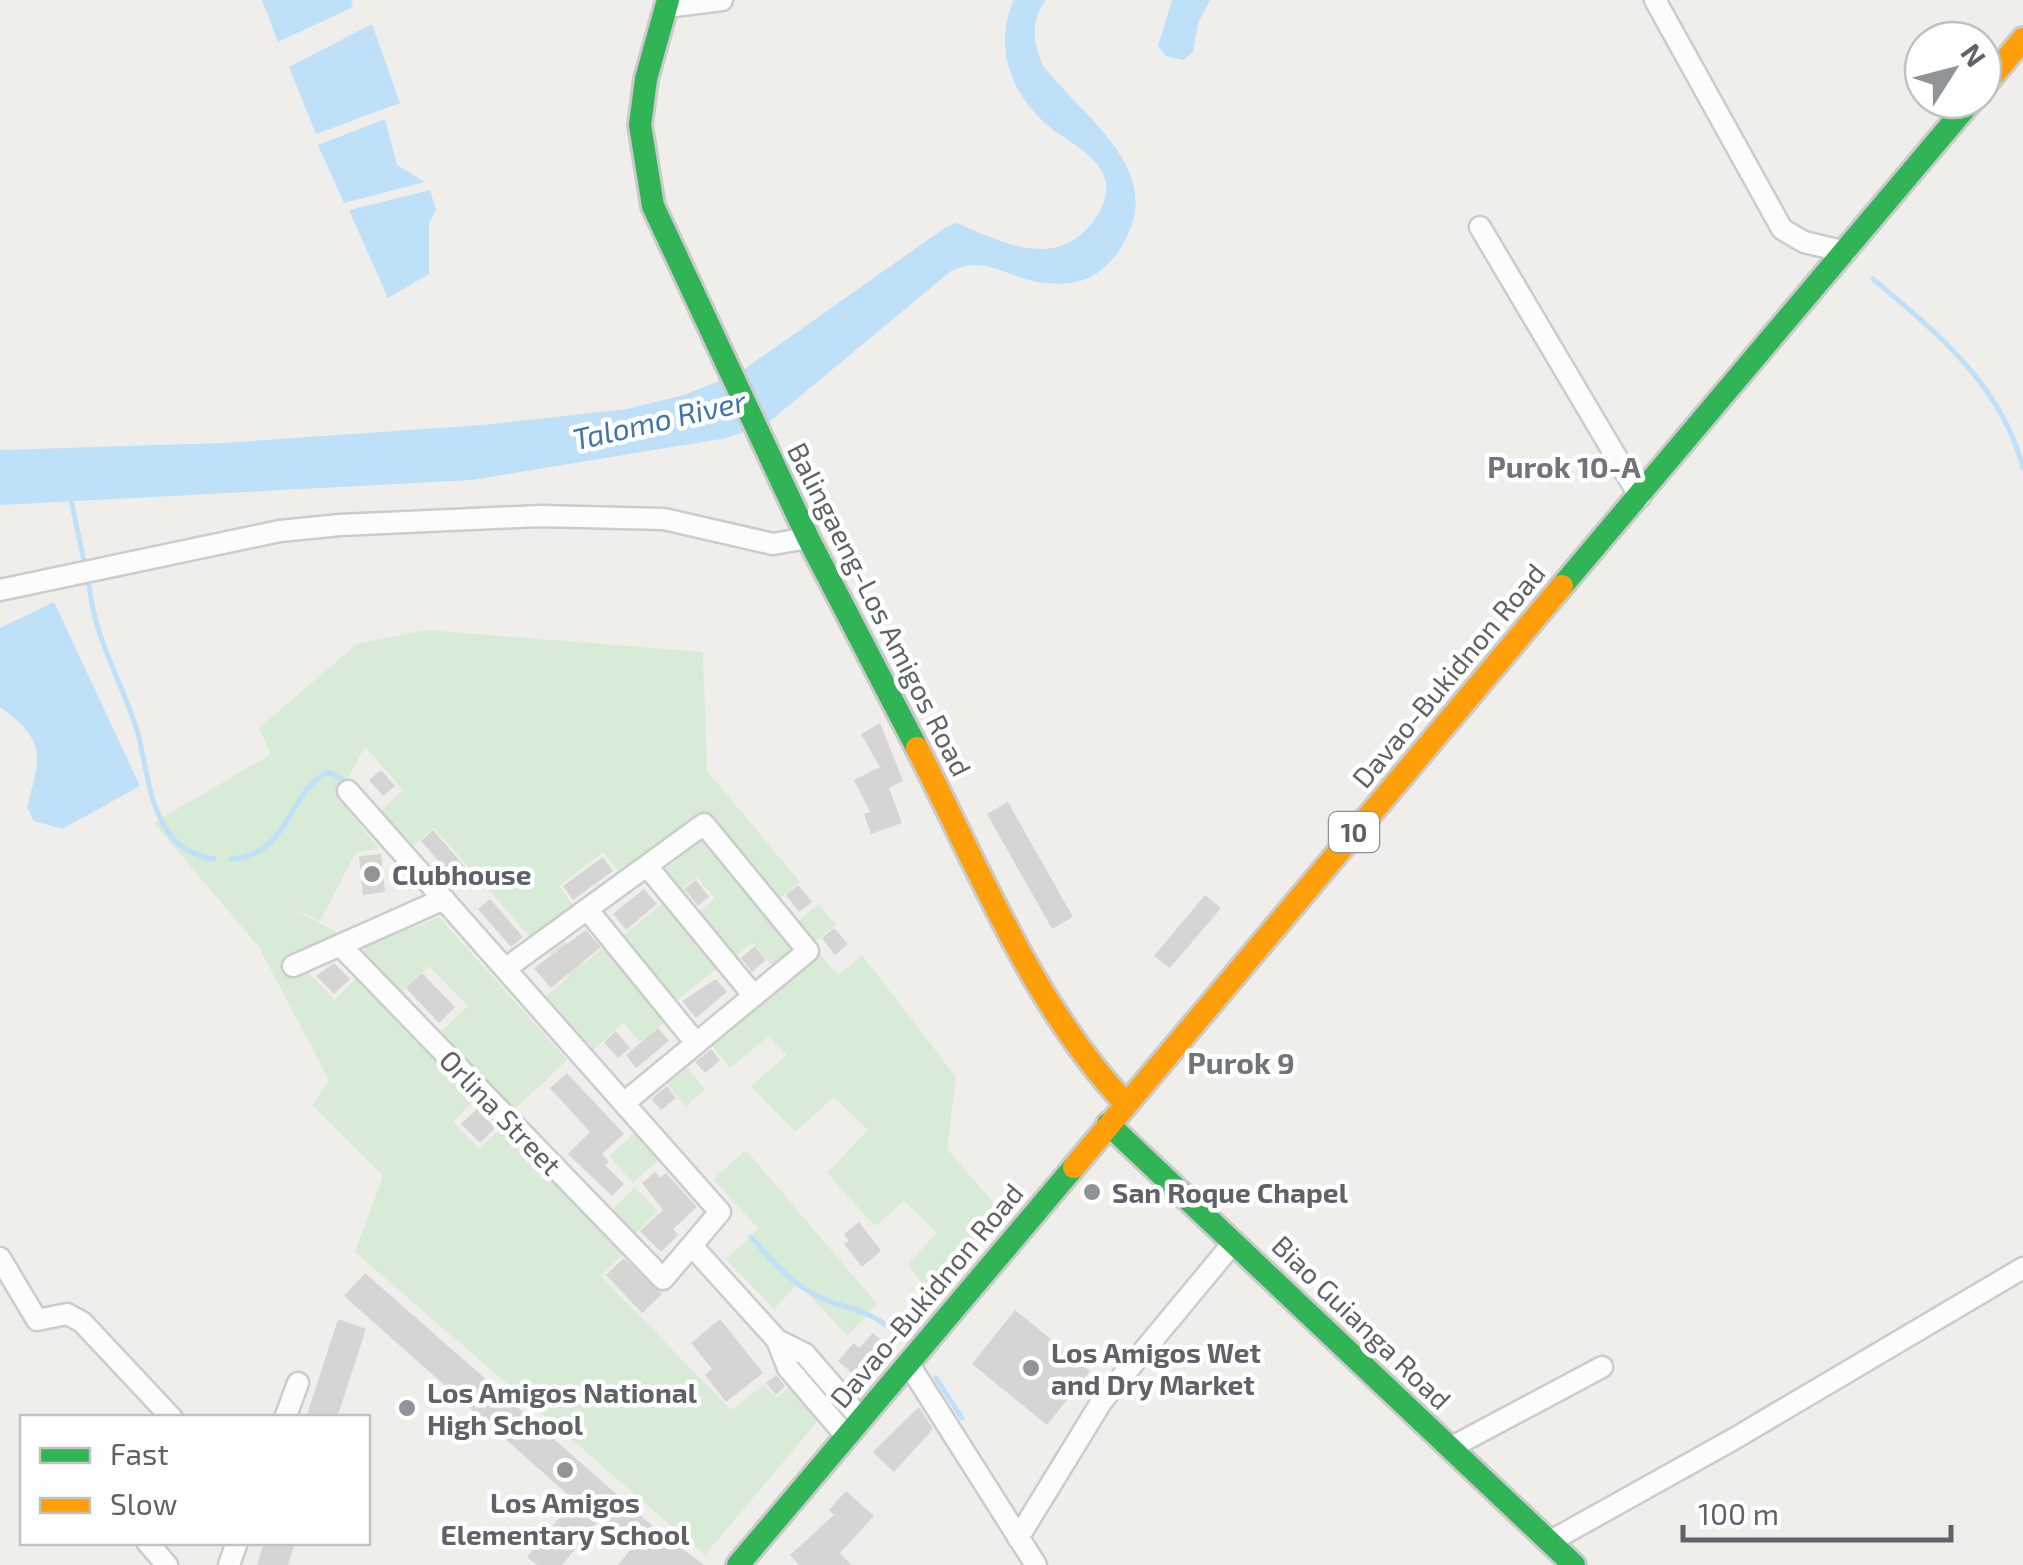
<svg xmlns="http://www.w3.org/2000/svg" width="2023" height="1565" viewBox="0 0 2023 1565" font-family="'Exo 2',sans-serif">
	<rect width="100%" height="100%" fill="#efeeea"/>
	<path fill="#d8ebd6" d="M426,630L703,652L707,771L800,882L779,899L705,812L621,874L603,852L559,886L575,908L532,939L434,828L411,847L380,811L403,790L365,746L338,798L379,849L356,852L320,921L282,903L340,934L286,958L293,977L307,971L335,1000L357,977L474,1100L453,1122L479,1149L501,1128L623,1254L601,1276L731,1410L764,1385L776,1398L793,1384L821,1417L705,1555L355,1252L383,1176L312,1105L329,1080L259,947L154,823L271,754L259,728L357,644Z
		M701,839L792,948L772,965L752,942L732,959L696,915L715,898L697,877L677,893L661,873Z
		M663,903L716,969L674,1003L621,937Z
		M819,904L836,925L815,942L798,921Z
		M439,917L567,1060L515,1109L441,1032L468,1006L429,966L402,992L363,951L368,945Z
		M565,941L585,963L605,946L665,1022L640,1042L623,1023L593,1050L546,996L570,976L550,953Z
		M820,954L838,975L862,955L956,1077L947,1149L999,1209L928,1291L908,1264L937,1233L904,1201L875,1226L827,1173L868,1130L834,1097L795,1132L751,1086L787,1055L769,1036L730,1068L710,1043Z
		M685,1065L705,1089L685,1107L665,1081Z
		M635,1133L659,1159L633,1183L609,1156Z
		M746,1150L877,1304L847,1336L799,1283L774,1309L726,1259L759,1229L713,1179Z
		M635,1187L658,1211L635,1234L612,1210Z"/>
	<path fill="#bfe0f9" d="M262,0H351L353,7L278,42Z
		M1014,0H1046C1030,21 1033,43 1043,66C1088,122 1172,174 1118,252C1098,279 1078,286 1046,283C1010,281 987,253 951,271L769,422L727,438L472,480L0,505V450L223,443L483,425L627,409L684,395L739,373L946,227L957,223C1005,244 1058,271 1095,219C1102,210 1108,194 1106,183C1101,157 1071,143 1052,129C1012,97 992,48 1014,0Z
		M1172,0H1210L1198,23L1193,52L1183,60L1166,56L1158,46Z
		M372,24L400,103L316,134L289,67Z
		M385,119L397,165L425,182L344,203L318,145Z
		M430,190L436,210L429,223V274L388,298L349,210Z
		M54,602L140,786L62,829L34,821L27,807C40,758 48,741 0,707V628Z"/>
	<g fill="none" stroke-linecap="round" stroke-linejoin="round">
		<path stroke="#bfe0f9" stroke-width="5" d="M1873,279C1935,331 2002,385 2023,468
			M71,500L84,561
			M89,584C94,638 121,680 137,730C146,762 148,805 169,833C179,848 196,856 214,859
			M231,859C291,855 287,792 328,772L347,782
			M751,1237C774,1264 797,1290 831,1302C856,1310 874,1313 894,1332
			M936,1378L962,1418"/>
	</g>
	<path fill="#d6d5d3" d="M880,723L903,781L889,788L902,823L871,834L864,814L870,812L854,780L880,767L861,734Z
		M381,770L395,786L383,796L369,780Z
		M1008,802L1073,917L1052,929L987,814Z
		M433,830L467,869L455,880L421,841Z
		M381,854L385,892L363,895L359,856Z
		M603,857L613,871L573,900L563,886Z
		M696,880L709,897L698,906L684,889Z
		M798,885L812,902L799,912L786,895Z
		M644,889L657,904L626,930L613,914Z
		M1205,895L1221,908L1170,968L1154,956Z
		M490,899L523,937L511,947L478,909Z
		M834,928L848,944L835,955L822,938Z
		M586,930L601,947L551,988L534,968Z
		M755,946L766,960L752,972L741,958Z
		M334,963L350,979L334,994L316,976Z
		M422,973L455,1007L439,1023L406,988Z
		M716,979L727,992L696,1018L682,1001Z
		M658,1028L669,1041L636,1068L626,1055Z
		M616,1031L630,1048L618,1058L604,1042Z
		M711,1049L720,1060L705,1073L695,1062Z
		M567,1073L624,1134L602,1154L609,1162L605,1165L624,1184L612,1196L568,1154L590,1132L550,1088Z
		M667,1086L676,1098L661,1110L651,1099Z
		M477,1109L495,1128L480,1143L461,1124Z
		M655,1172L660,1178L666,1173L697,1207L673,1229L678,1235L661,1252L640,1231L663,1210L642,1183Z
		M859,1222L881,1251L862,1267L844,1244L849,1241L844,1234Z
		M624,1258L662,1294L642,1313L606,1275Z
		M365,1273L655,1528L704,1565H618L632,1548L599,1520L562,1565H537L527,1557L574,1500L344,1296Z
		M1015,1310L1090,1371L1047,1425L972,1364Z
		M338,1319L366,1329L337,1418H306Z
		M720,1319L763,1373L726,1402L705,1375L712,1369L691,1343Z
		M873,1333L883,1342L854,1375L838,1361L854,1343L859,1348Z
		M776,1375L785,1386L776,1395L766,1383Z
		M919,1407L933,1429L894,1472L873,1452Z
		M846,1491L874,1516L840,1553L851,1565H799L790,1555L834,1515L829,1510Z
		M264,1542H295L288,1565H257Z"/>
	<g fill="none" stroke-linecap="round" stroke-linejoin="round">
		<defs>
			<path id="street" d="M1655,0L1782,229L1804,242L1846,252
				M666,7L722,0
				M1480,227L1640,497
				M0,590L280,531L340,525L540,516L664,519L773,544L808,538
				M647,866L754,996
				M587,909L696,1043
				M340,945L663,1279L720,1212L348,791
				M293,966L444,899
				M505,969L704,824L808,951L624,1103
				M692,1246L777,1340L788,1368L847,1437
				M0,1258L37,1320L67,1314L82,1322L172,1418
				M777,1340L805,1354L861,1419
				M908,1363L1036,1565
				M285,1418L298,1383
				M1450,1448L1602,1367
				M1018,1538L1102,1401L1234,1242
				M147,1542L167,1565
				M1549,1542L1732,1440L2023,1268
				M229,1565L237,1542"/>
			<path id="fast" d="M668,0L646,79L640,125L653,206L808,538L917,748
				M1562,586L1972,100
				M1108,1124L1574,1565
				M738,1565L1074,1167"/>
			<path id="slow" d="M1983,87L2023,39
				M917,748C979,868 1032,1004 1125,1103
				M1074,1167L1562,586"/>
		</defs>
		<use href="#street" stroke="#cbcccc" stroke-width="25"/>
		<use href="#fast" stroke="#cacacb" stroke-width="28"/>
		<use href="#slow" stroke="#cacacb" stroke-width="28"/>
		<use href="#street" stroke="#fdfcfc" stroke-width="20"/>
		<use href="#fast" stroke="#30b455" stroke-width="22"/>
		<use href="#slow" stroke="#ff9f0a" stroke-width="22"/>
	</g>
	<g fill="#919496" stroke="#fff" stroke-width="4">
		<circle cx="372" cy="874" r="10"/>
		<circle cx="1092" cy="1192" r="10"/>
		<circle cx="1031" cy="1368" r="10"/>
		<circle cx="407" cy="1408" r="10"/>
		<circle cx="565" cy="1470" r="10"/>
	</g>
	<g text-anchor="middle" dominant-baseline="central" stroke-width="9" stroke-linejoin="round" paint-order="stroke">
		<rect fill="#fff" stroke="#8f9295" stroke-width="2.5" x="1329" y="812" width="50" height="40" rx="8"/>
		<g font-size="25" font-weight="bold" fill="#5f6368">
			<text x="1354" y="832">10</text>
		</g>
		<g font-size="28" fill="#5f6368" stroke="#fff">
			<text transform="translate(880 609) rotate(63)">Balingaeng-Los Amigos Road</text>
			<text transform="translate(1448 675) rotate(-50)">Davao-Bukidnon Road</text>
			<text transform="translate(501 1112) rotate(46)">Orlina Street</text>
			<text transform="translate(926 1295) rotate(-50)">Davao-Bukidnon Road</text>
			<text transform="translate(1362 1322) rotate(44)">Biao Guianga Road</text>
		</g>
		<g font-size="28" font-weight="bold" fill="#5f6368" stroke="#fff" text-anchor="start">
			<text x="392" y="874">Clubhouse</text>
			<text x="1112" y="1192">San Roque Chapel</text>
			<text x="1051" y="1352">Los Amigos Wet<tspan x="1051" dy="32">and Dry Market</tspan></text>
			<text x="427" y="1392">Los Amigos National<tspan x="427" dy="32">High School</tspan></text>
			<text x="565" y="1502" text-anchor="middle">Los Amigos<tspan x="565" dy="32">Elementary School</tspan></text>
		</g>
		<g font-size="30" font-style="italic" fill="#4174aa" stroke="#fff">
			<text transform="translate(659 419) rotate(-13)">Talomo River</text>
		</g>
		<g font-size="30" font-weight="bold" fill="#70757a" stroke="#fff">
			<text x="1564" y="466">Purok 10-A</text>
			<text x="1241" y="1062">Purok 9</text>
		</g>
	</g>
	<rect x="20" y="1415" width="350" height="130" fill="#ffffff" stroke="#bfc1c3" stroke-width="2.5"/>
	<rect x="40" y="1448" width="50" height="15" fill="#30b455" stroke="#bfc1c3" stroke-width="2.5"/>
	<text x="110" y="1465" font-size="30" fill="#5f6368">Fast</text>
	<rect x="40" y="1498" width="50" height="15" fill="#ff9f0a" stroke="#bfc1c3" stroke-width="2.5"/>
	<text x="110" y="1515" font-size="30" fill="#5f6368">Slow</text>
	<g transform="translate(1953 70) rotate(54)"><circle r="48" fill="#ffffff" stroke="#bfc1c3" stroke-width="2.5"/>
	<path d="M0-8L18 38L0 25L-18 38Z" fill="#919496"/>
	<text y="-15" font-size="28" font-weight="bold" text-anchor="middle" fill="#5f6368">N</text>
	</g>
	<path d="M1683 1525v15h268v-15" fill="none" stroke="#5f6368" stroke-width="5"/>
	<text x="1698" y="1525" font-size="30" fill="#5f6368" stroke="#ffffff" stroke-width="8" paint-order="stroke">100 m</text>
</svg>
